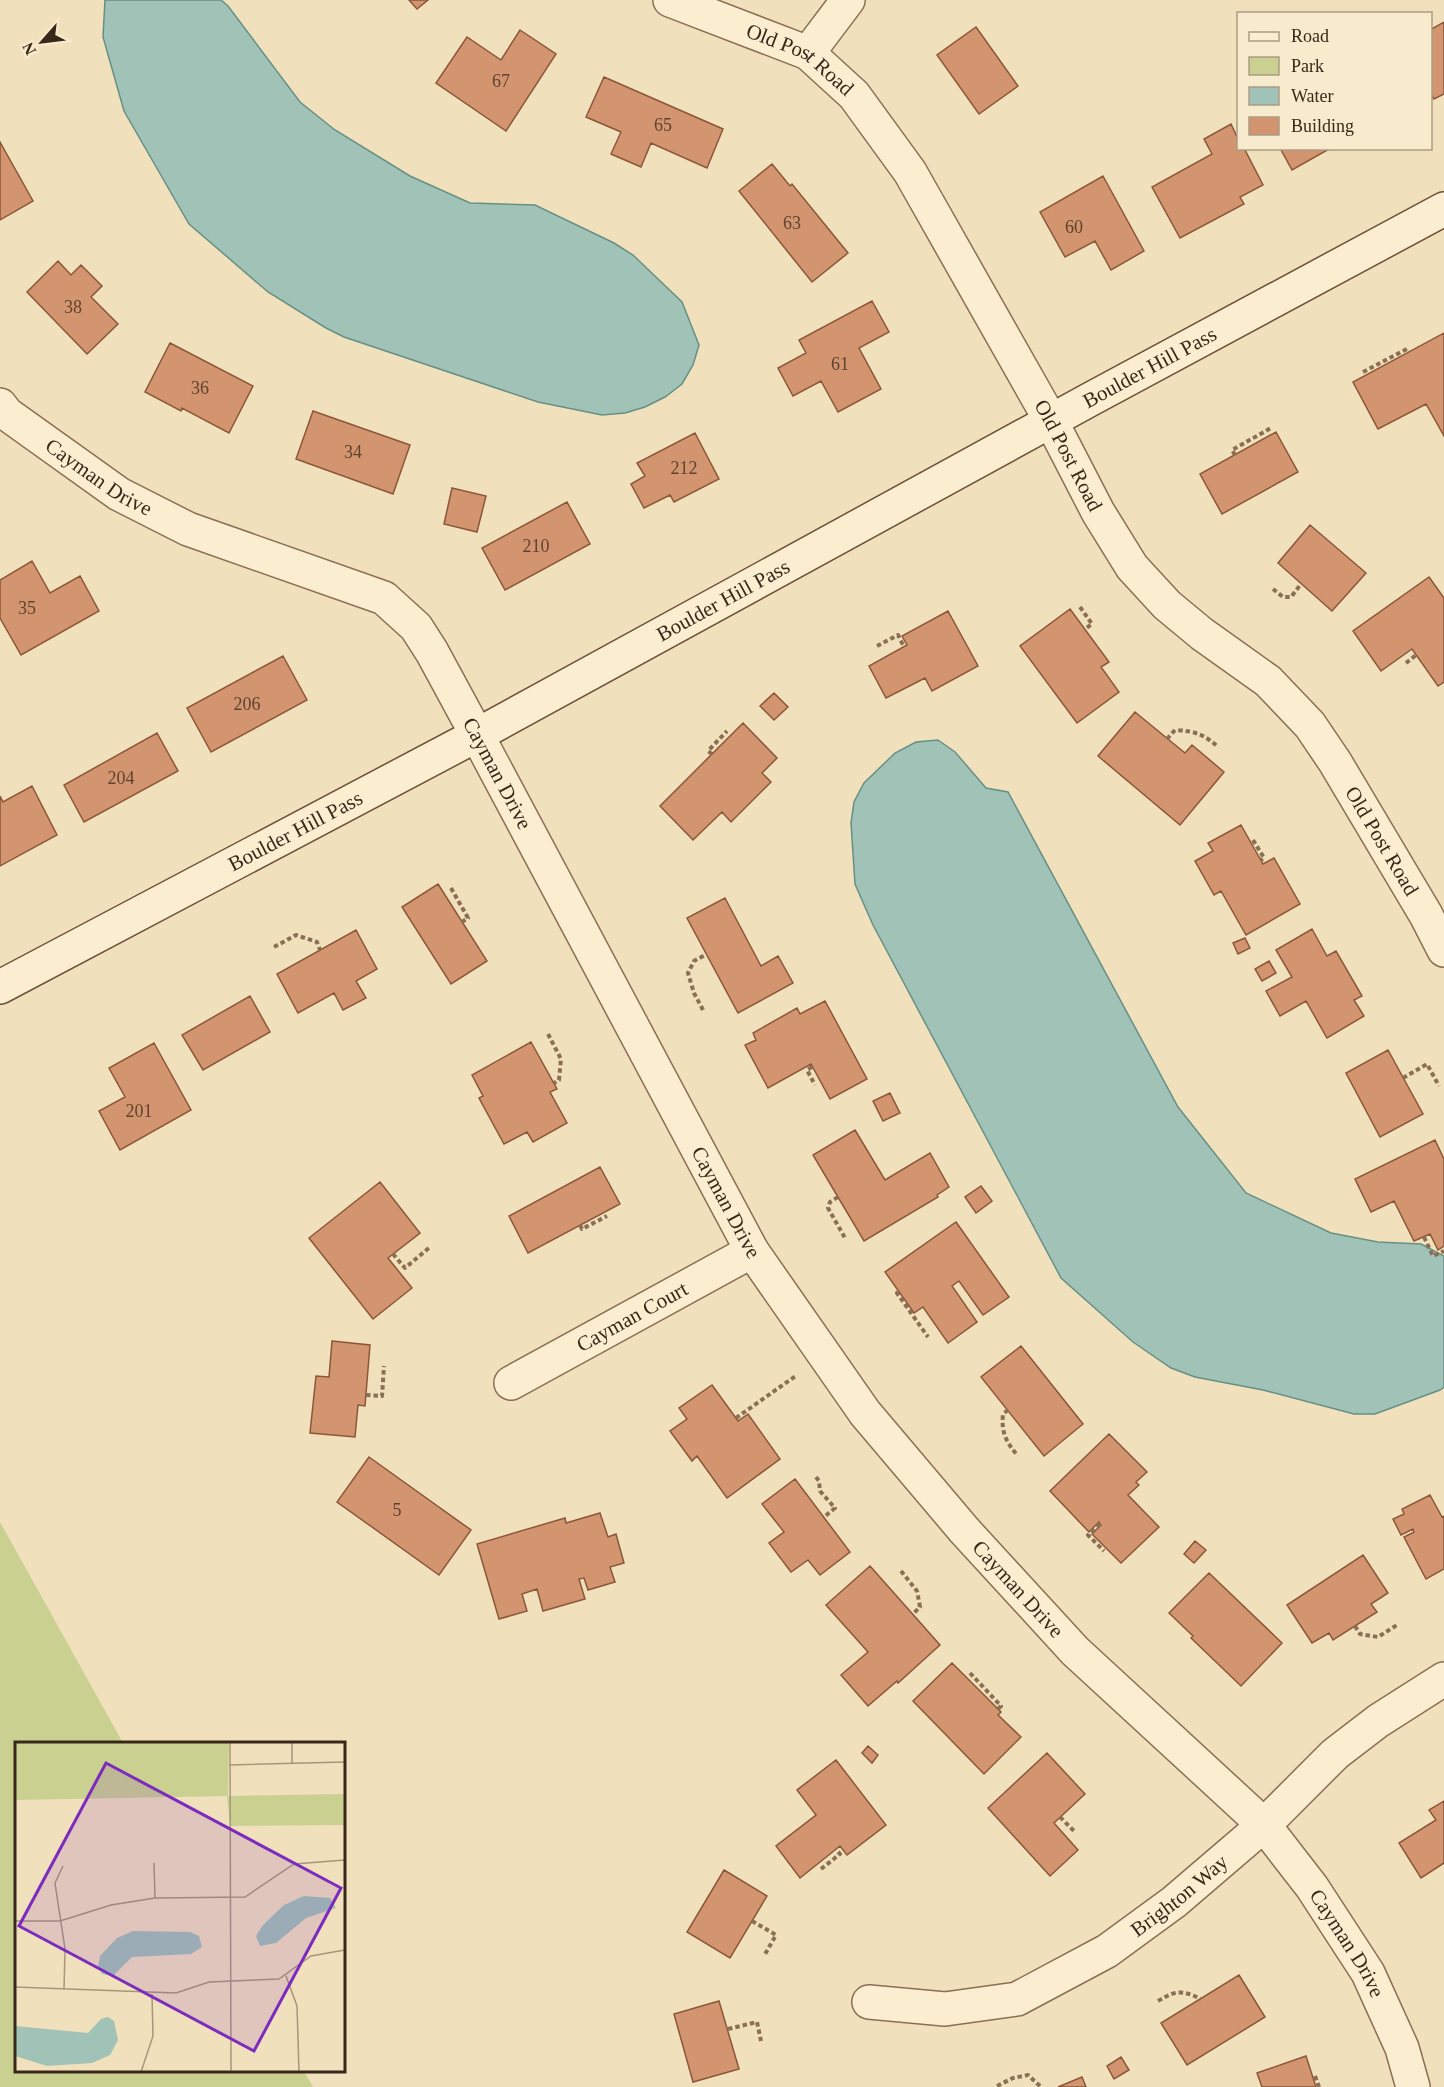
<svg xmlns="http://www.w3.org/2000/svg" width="1444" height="2087" viewBox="0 0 1444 2087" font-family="'Times New Roman',serif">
	<rect width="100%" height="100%" fill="#f1e0bc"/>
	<path fill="#cad090" d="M0,1522L123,1743L16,1744V2070L304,2071L313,2087H0Z"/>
	<path fill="#a1c2b7" stroke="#679085" stroke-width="1.5" d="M105,0H221L228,6L300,102L335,130L410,176L470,203L535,205L614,243L633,255L682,302L699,345L693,365L682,384L665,397L645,407L625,413L602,415L538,402L344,337L326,328L268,292L189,224L124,111L103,37Z
		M938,740L955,752L986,788L1008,792L1178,1107L1246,1193L1331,1233L1378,1242L1421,1244L1444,1256V1387L1440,1390L1375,1414H1354L1263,1390L1195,1377L1171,1368L1133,1342L1061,1278L873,925L855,884L851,823L854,802L864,783L895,753L916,742Z"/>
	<path fill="#d3956f" stroke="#8b5738" stroke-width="1.5" d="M409,0H428L417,9Z
		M1444,22V94L1434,99L1430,93V30Z
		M976,27L1018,86L979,114L937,55Z
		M520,30L556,54L506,131L436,83L467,37L501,60Z
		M604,77L723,129L707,168L651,143L641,167L611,154L621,132L586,117Z
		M1231,124L1238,139V148H1244L1263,185L1240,197L1244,204L1180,238L1152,187L1212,154L1204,139Z
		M0,142L33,201L0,220Z
		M1280,148H1331L1292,170Z
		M772,164L790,186L792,184L848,253L812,282L739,191Z
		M1103,176L1144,251L1111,270L1095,241L1065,257L1040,212Z
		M58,261L71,275L81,265L102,286L91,297L118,324L87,354L27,292Z
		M872,301L889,332L859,348L881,389L838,412L821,381L793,396L778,368L806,353L799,340Z
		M1444,333V436L1426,404L1378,429L1353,382Z
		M170,343L253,386L229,433L182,408L181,411L145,392Z
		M313,411L410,445L393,494L296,459Z
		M1276,432L1298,472L1222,514L1200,474Z
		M695,433L719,479L674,502L670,495L644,508L631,484L645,476L637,463Z
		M452,488L486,496L477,532L444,524Z
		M567,502L590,544L505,590L482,548Z
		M1310,525L1366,573L1332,611L1278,563Z
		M32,561L50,593L80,576L99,611L21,655L0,618V580Z
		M1429,577L1444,598V682L1438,686L1412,649L1381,671L1353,631Z
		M1070,609L1109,662L1101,667L1119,692L1077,723L1020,646Z
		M948,611L978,666L932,691L925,678L886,698L869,666L907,645L902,636Z
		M283,656L307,700L211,752L187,708Z
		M774,693L788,707L774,720L760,706Z
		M1135,712L1185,753L1192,745L1224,772L1180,825L1098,756Z
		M743,723L777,758L762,773L771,782L731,822L722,812L693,840L660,806Z
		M157,733L178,771L84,822L64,785Z
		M32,786L57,835L0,866V796L3,802Z
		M1241,825L1263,864L1274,858L1300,904L1246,935L1221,891L1214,895L1195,861L1213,851L1208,843Z
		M438,884L487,961L451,984L402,907Z
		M725,898L761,966L778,956L793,983L738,1013L687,918Z
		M1312,929L1327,956L1336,951L1362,996L1354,1000L1364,1016L1327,1038L1306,1001L1280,1016L1266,991L1292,977L1276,950Z
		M356,930L377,969L356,981L366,998L343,1010L334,993L298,1013L277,974Z
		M1245,938L1250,948L1238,954L1233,943Z
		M1269,961L1276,973L1262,981L1255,969Z
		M250,996L270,1032L203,1070L182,1035Z
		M825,1001L867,1079L830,1099L811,1064L768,1088L745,1045L756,1040L753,1033L797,1008L800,1014Z
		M531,1042L557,1089L550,1092L567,1123L533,1142L527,1132L504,1144L479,1098L483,1096L472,1075Z
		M154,1043L191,1110L120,1150L99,1111L125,1097L109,1068Z
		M1388,1050L1423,1114L1380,1137L1346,1073Z
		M890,1093L900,1113L883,1121L873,1101Z
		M855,1130L885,1180L930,1153L949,1187L937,1195L938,1197L864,1241L813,1155Z
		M1435,1140L1444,1159V1246L1438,1250L1430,1234L1414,1241L1394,1201L1371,1212L1355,1179Z
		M600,1167L620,1204L528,1253L509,1216Z
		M380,1182L420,1233L388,1258L412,1288L373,1319L309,1238Z
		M981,1186L992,1201L976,1213L965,1197Z
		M956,1222L1009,1297L983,1315L959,1281L952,1286L977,1322L948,1343L923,1307L914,1313L885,1272Z
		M332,1341L370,1345L365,1406L358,1405L355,1437L310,1433L316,1376L329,1377Z
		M1021,1346L1083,1424L1044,1456L981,1377Z
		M712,1385L738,1421L748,1414L780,1459L727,1498L697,1456L692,1461L670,1431L687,1419L679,1408Z
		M1109,1434L1147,1472L1136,1482L1139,1485L1128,1495L1159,1527L1121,1563L1092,1534L1101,1525L1100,1524L1099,1522L1089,1532L1050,1491Z
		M369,1457L471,1530L439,1575L337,1502Z
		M795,1479L850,1552L820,1575L808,1560L791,1572L769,1543L784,1532L762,1504Z
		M1430,1495L1442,1517L1444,1516V1569L1426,1579L1404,1537L1414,1532L1413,1529L1401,1535L1393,1519L1404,1514L1402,1509Z
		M600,1513L608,1537L616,1534L624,1563L610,1567L615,1582L588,1590L584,1578L579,1579L585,1599L543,1611L537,1589L522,1594L527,1611L499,1619L477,1544L565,1518L566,1523Z
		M1195,1541L1206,1550L1194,1563L1184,1554Z
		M1363,1555L1388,1593L1371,1604L1377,1612L1333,1640L1329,1633L1312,1643L1287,1605Z
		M870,1566L940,1645L898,1683L897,1681L868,1706L841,1675L868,1652L826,1605Z
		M1209,1573L1282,1643L1241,1686L1191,1638L1193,1636L1169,1613Z
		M952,1663L1001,1712L998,1715L1021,1737L984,1774L913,1701Z
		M868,1746L878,1755L872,1763L862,1753Z
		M1047,1753L1085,1794L1054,1823L1078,1850L1050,1876L988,1808Z
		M836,1760L886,1825L847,1855L840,1846L800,1878L776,1846L816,1815L797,1790Z
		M1444,1801V1863L1421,1878L1399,1843L1436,1820L1429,1810Z
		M724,1870L767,1896L730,1958L687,1932Z
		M1239,1975L1265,2017L1187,2065L1161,2023Z
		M719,2001L739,2069L693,2082L674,2014Z
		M1306,2056L1316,2087H1262L1257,2073Z
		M1121,2057L1129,2070L1114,2079L1107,2066Z
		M1082,2077L1086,2087H1058Z"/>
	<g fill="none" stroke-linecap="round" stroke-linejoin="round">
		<defs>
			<g id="street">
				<path id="s1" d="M670,0L808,53L854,95L910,172L1051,421L1098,512L1132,567L1167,605L1202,634L1268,681L1310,725L1335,762L1426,915L1444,950"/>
				<path d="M808,53L848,0"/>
				<path id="s2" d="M0,405L7,414L119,494L188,529L384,598L416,627L432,652L477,735L752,1251L865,1413L964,1530L1075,1651L1264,1825L1312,1887L1368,1973L1402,2048L1413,2087"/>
				<path id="s3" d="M511,1383L752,1251"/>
				<path id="s4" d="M869,2002L945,2009L1017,1999L1107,1951L1174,1902L1264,1825L1335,1754L1378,1721L1444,1679"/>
			</g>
			<g id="secondary">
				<path id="s5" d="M0,987L477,735L1089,400L1444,209"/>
			</g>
		</defs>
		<use href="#street" stroke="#8a6f54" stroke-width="36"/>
		<use href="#secondary" stroke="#6c5038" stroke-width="36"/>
		<path stroke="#8a6f54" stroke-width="4" stroke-dasharray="4.5 3" stroke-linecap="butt" d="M1363,372L1407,349L1409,352
			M1235,455L1232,450L1271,428
			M1273,589L1283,597H1291L1301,584
			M1080,607L1092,624L1085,629
			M877,646L898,635L904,647
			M1406,663L1416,655
			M1167,739L1175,730C1194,731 1204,734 1218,747
			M712,754L708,751L727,731
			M1253,840L1264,858L1261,860
			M451,888L468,918L462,922
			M274,947L296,935L317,942L320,950
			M703,1010L694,993L688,973L694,961L707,954
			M548,1034L561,1059L559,1080L554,1083
			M812,1067L807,1070L815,1085
			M1403,1078L1427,1064L1439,1086
			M838,1197L830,1202L828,1208L845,1238
			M580,1225L582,1229L607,1216
			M1424,1237L1433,1256L1444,1251
			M393,1254L405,1268L430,1247
			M898,1292L897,1293L928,1337
			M366,1395L382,1396L384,1366
			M1008,1410L1003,1414C1001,1432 1006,1442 1018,1456
			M736,1418L797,1375
			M816,1477L819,1481L820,1491L835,1508L824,1517
			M1100,1524L1088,1535L1104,1551
			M901,1571L917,1591L920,1607L913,1614
			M1355,1626L1360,1634L1378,1637L1397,1625
			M970,1673L1001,1706L998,1709
			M1060,1817L1074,1831
			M821,1869L840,1854L836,1850
			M752,1921L776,1935L764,1956
			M1158,2001C1176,1990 1182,1990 1201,1999
			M728,2029L757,2022L761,2041
			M1315,2076L1319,2087
			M997,2086L1013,2078L1028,2075L1041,2087"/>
		<use href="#street" stroke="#fbedd0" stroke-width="33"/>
		<use href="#secondary" stroke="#fbedd0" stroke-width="33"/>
	</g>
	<g text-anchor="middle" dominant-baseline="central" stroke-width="4.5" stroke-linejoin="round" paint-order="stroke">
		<g font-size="18" fill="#5f432f">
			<text x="501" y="81">67</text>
			<text x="663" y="125">65</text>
			<text x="792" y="223">63</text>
			<text x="1074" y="227">60</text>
			<text x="73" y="307">38</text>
			<text x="840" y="364">61</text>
			<text x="200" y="388">36</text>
			<text x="353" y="452">34</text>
			<text x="684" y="468">212</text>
			<text x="536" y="546">210</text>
			<text x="27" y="608">35</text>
			<text x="247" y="704">206</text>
			<text x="121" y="778">204</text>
			<text x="139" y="1111">201</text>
			<text x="397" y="1510">5</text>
		</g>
		<g font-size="21" fill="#38281a" stroke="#f8eacc">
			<text stroke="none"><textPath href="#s1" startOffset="144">Old Post Road</textPath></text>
			<text stroke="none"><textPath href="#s5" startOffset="1306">Boulder Hill Pass</textPath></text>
			<text stroke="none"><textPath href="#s1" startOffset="630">Old Post Road</textPath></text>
			<text stroke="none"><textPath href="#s2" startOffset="123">Cayman Drive</textPath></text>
			<text stroke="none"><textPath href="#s5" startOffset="820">Boulder Hill Pass</textPath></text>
			<text stroke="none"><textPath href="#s2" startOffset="645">Cayman Drive</textPath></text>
			<text stroke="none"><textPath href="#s5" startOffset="334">Boulder Hill Pass</textPath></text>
			<text stroke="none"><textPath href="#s1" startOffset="1134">Old Post Road</textPath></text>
			<text stroke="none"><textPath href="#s2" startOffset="1131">Cayman Drive</textPath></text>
			<text stroke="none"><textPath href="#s3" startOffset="138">Cayman Court</textPath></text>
			<text stroke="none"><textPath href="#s2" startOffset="1617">Cayman Drive</textPath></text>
			<text stroke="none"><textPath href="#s4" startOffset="342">Brighton Way</textPath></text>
			<text stroke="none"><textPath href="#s2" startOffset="2103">Cayman Drive</textPath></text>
		</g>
	</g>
	<g transform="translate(15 1742)">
		<rect width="330" height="330" fill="#f1e0bc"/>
		<path d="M0,0H214L213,54L330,52V83L215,84L212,54L0,58Z" fill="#cad090"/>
		<path d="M289,154L315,156L321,166L291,176L261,201L245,204L241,194L248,183L269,163ZM118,189L175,190L184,194L187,205L176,212L117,215L98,234L87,232L83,225L85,214L102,196ZM93,275L99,279L103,298L95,313L77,321L32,324L0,314V284L73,291L86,277Z" fill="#a1c2b7"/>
		<path fill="none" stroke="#a7967b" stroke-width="1.5" d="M215,0L216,330M277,0V21M214,23L330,20M139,121L140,156M48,124L40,141L50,207L49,248M0,179H45L96,163L140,156L230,155L279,122L330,118M271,234L282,264L284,330M0,245L161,251L194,240L264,237L296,214L330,208M126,330L138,294L137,252"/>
		<path fill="#7b2cbf" fill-opacity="0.15" stroke="#7b2cbf" stroke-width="3" d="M91,21L326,146L239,309L4,184Z"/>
		<rect width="330" height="330" fill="none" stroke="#38281a" stroke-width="3"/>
	</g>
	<rect x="1237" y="12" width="195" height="138" fill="#f8eacc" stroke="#ab9c85" stroke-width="1.5"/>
	<rect x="1249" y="32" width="30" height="9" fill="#fbedd0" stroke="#ab9c85" stroke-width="1.5"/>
	<text x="1291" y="42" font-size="18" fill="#38281a">Road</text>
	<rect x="1249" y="57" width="30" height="18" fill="#cad090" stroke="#ab9c85" stroke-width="1.5"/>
	<text x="1291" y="72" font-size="18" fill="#38281a">Park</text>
	<rect x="1249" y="87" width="30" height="18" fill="#a1c2b7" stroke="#ab9c85" stroke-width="1.5"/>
	<text x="1291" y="102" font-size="18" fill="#38281a">Water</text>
	<rect x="1249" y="117" width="30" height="18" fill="#d3956f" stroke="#ab9c85" stroke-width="1.5"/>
	<text x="1291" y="132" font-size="18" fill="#38281a">Building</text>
	<g transform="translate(42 42) rotate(242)" stroke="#f8eacc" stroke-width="4.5" paint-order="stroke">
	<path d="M0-4.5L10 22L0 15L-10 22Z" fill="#38281a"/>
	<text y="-9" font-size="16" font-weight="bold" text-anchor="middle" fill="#38281a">N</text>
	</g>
</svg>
